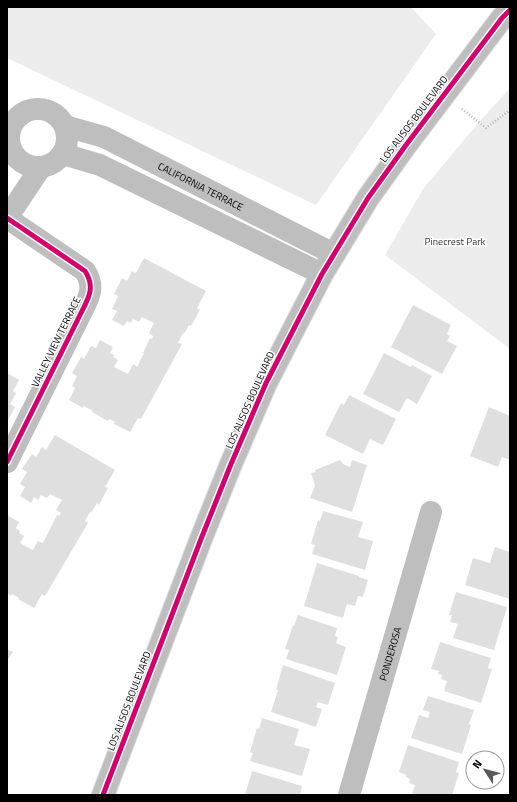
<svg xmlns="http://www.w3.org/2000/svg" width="517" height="802" viewBox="0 0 517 802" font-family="'Titillium Web',sans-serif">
	<rect width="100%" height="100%" fill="#fff"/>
	<path fill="#ececec" d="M7,7H411L436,34L316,205L7,58Z
		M510,88V349L385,255L423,189L479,122Z"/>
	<path fill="#dfdfdf" d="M144,258L206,291L197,308L200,310L191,326L189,325L184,334L183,333L178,343L182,344L141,419L138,418L130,432L114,424L115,422L109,419L108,421L92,412L93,411L84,406L83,408L69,400L75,388L72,386L77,376L72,373L81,357L84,359L91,346L96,348L100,340L113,347L110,353L114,355L113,357L118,360L114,367L128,374L133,364L137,367L144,353H143L150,338L152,339L153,336L149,333L154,323L142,317L139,322L133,319L131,323L127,321L124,326L112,320L117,311L112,309L118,296L114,294L122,278L127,281L132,271L136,273Z
		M413,305L451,325L447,334L450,336L447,341L457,346L442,374L391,347Z
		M384,353L411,367L412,365L432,376L417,404L407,398L399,412L363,394Z
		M7,373L19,380L13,391L16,393L10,404L15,407L7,422Z
		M349,395L396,419L383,445L370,439L363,454L325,435L341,403L344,405Z
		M489,407L510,416V460L502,457L498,467L470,456Z
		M55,435L115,470L105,487L108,488L99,505L97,503L91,513L90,512L85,521L88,523L45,596L42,594L34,608L18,599L19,598L12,594L11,596L7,593V515L19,522L16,528L20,531L19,533L24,536L20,543L33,550L38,541L43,543L57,515L59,516L61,513L56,510L62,500L50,494L47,498L41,495L38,500L34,497L31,503L20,496L25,487L20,484L27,472L22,469L32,454L36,457L42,447L46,450Z
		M340,460L343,464L350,467L352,460L367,465L352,512L310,498L315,486L311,473L316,472L315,470Z
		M323,511L363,522L358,537L373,541L365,570L312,554L315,545L311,544L318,520L320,521Z
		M495,547L510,552V599L465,585L473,558L490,563Z
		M317,563L359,576V577L368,580L363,597L358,596L355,606L347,604L343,618L304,606Z
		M456,592L507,607L494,650L453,638L458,624L450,622L452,615H449Z
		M298,615L337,628L335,636L338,637L336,643L346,647L337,675L286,659L289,650L285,649L293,625L294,626Z
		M440,642L491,658L488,668L492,669L481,703L444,691L447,681L441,679L442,675L438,674L439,671L431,669Z
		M7,649L13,652L7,661Z
		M283,665L335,683L328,705L318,702L316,707L322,709L316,727L271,712L278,690H276Z
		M428,696L474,710L469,724L471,725L462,754L411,738L419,715L428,718L430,712L423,710Z
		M262,718L299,729L294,745L310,749L302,776L250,761L253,753L250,752L257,728L259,729Z
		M408,745L459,762L456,772L459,773L452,795L412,794L415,785L409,783L410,779L406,777V775L399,772Z
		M252,771L302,786L300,795H245Z"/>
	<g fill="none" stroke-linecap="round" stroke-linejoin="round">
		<defs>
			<path id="major" d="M103,795L201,539L231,464L266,383L322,274L368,198L406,145L502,18L510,10"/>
		</defs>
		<use href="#major" stroke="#dbdbdb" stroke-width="24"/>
		<path stroke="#b9b9b9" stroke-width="2.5" stroke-dasharray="1 2" stroke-linecap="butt" d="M462,109L486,128L510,110"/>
		<g stroke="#bebebe" stroke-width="22">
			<circle cx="38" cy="138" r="29"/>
			<path id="s1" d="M65,126L104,137L334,254"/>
			<path d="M63,154L100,165L322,274"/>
			<path d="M7,218L85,271C96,288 88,299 80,315L7,462"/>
			<path d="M7,218L41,167"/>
			<path id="s2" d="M349,795L431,512"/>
		</g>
		<use href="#major" stroke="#bebebe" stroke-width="22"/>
		<defs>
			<path id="cycleway" d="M7,218L85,271C96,288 88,299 80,315L7,462
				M103,795L201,539L231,464L266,383L322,274L368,198L406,145L502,18L510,10"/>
		</defs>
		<use href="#cycleway" stroke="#fff" stroke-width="8"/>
		<use href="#cycleway" stroke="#d6006c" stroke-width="5"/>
	</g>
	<g text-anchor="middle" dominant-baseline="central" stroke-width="3" stroke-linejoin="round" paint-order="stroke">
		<g font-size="10" fill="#000" stroke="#fff">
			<text transform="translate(414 119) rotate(-53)">LOS ALISOS BOULEVARD</text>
			<text stroke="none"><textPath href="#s1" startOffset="149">CALIFORNIA TERRACE</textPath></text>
			<text transform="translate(56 342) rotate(-64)">VALLEY VIEW TERRACE</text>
			<text transform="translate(250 400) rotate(-66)">LOS ALISOS BOULEVARD</text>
			<text stroke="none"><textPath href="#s2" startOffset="147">PONDEROSA</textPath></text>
			<text transform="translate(129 701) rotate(-69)">LOS ALISOS BOULEVARD</text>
		</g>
		<g font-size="10" fill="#333" stroke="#fff">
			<text x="455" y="241">Pinecrest Park</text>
		</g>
	</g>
	<rect width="517" height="802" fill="none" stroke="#000000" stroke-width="16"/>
	<g transform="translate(485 770) rotate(306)"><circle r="19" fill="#ffffff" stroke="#999999"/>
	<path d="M0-3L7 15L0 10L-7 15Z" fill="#595959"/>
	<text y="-6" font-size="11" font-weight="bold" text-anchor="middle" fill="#000000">N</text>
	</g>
</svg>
